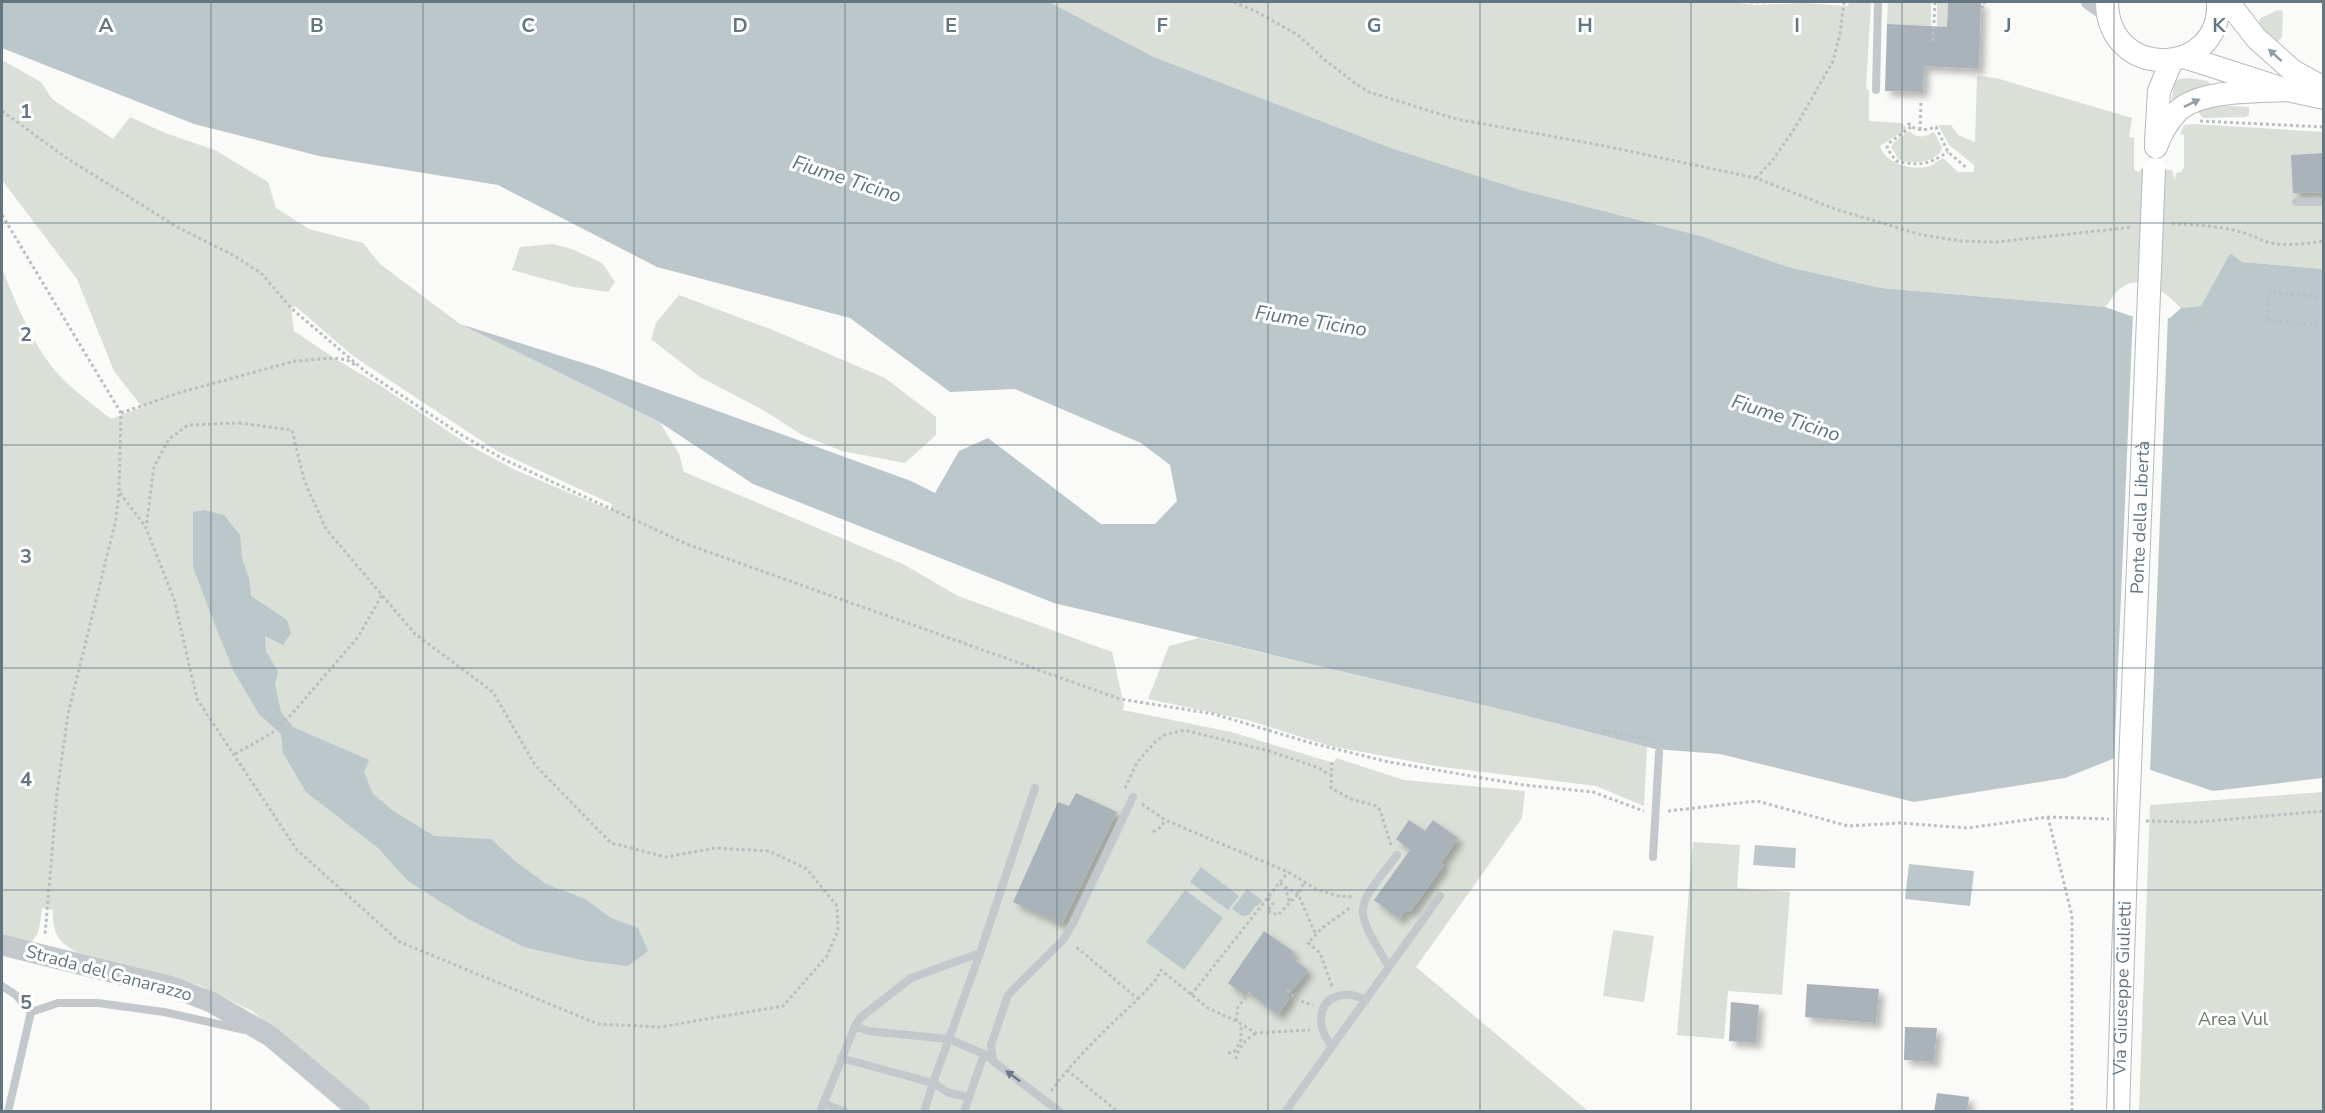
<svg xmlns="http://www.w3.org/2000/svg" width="2325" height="1113" viewBox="0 0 2325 1113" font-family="'Nunito Sans',sans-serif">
	<defs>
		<filter id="shadow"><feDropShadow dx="5.5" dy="5.5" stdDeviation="3" flood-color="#0004"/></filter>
	</defs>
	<rect width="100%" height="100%" fill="#fafaf8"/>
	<path fill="#dadfd7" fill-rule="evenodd" d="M1049,2H1729L1757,5L1804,3L1847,6L1850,2H1871L1866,89L1869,90V121L1902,123L1907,129L1880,146C1885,164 1913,171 1930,166C1935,164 1939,160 1943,158L1958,172H1974V165L1949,145L1938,125H1951L1958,135L1975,142L1977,76L1996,78L2132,118L2129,137L2134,138V170L2139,172L2142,168L2172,170L2175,181L2176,173L2181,172L2184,167V135L2180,134L2184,125L2193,124L2323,132V269L2241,262L2230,253L2201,306L2181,308C2166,293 2142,271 2120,289C2114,293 2110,302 2105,307L1881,288L1788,267L1701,236L1521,190L1394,149L1154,57Z
		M1888,2H1931V28L1887,24Z
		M1937,2H1948L1947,35L1937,27Z
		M2278,10L2283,11L2282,37L2277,42L2260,25L2259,19Z
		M2,60L41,82L52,99L113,139L130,117L165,133L215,150L268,182L276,208L309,229L363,243L380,264L460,324L659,421L679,454L684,472L903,564L958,596L1112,652L1124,705L1123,710L1231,732L1334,763L1336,758L1404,780L1525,791L1522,818L1416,967L1588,1111H372L252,1011L199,985L79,953C58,943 52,933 53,910L42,908C40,921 41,934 30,943L2,935V268C15,301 28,334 49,363C65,385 90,402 111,419L142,407L114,371L77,279L2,180ZM295,306L353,356L497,451L612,504L610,510L513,469L467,444L381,386L334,358L294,331L291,308Z
		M2190,78L2208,81L2212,88L2172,104L2173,80Z
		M2229,106L2249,107V115L2245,117L2203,118L2197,111L2212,107Z
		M1909,131C1918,139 1925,137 1934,132L1942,147L1940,153C1928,164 1914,163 1899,160L1891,147L1894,142Z
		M553,244L572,249L602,263L615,282L608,292L574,287L512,270L520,247Z
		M679,295L773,330L885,378L936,417V435L905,463L842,451L802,435L763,410L700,377L651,339L656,323Z
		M1199,638L1508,711L1647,747L1644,806L1596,786L1442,767L1330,746L1247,720L1148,699L1169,646Z
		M2323,792V1111H2139L2150,805Z
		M1693,842L1740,845L1737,888L1790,892L1782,995L1728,991L1724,1039L1677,1035Z
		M1613,930L1654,936L1644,1002L1603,996Z"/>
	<path fill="#bbc7cb" d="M2,2H1049L1154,57L1394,149L1521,190L1701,236L1788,267L1881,288L2105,307L2131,316L2170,318L2181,308L2201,306L2230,253L2242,262L2323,269V778L2213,791L2115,758L2065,778L1914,802L1720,754L1655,749L1508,711L1054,603L753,484L658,421L460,324L596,367L911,481L935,493L959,451L988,438L1101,524H1155L1177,501L1170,465L1141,443L1015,389L950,392L850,318L657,267L498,185L319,156L194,124L2,48Z
		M204,510L224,515L240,535L242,558L249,578L251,596L287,620L291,633L283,645L265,636L266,651L278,672L275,684L281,712L293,727L369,760L364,772L373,794L392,810L434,836L491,839L515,861L546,884L585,899L611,918L638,928L648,951L628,966L586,961L524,947L468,919L408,881L378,848L306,792L283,753L281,734L259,714L234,672L215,625L193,567V512Z
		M1755,845L1796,848L1795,868L1753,865Z
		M1909,864L1974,871L1970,906L1905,899Z
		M1201,867L1239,896L1228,910L1190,882Z
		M1247,889L1263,901L1255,907L1249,915L1242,916L1232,909Z
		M1185,890L1223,918L1184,970L1146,942Z"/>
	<path fill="#fafaf8" d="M2133,313L2168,315L2150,773L2114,762Z"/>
	<path fill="#aab3b9" filter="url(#shadow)" d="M1948,2H1981L1979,69L1924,66L1923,92L1885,91L1887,24L1947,27Z
		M2324,153V192L2293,193L2291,155Z
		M1076,793L1117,812L1062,924L1013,902L1058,802L1069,806Z
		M1409,820L1425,831L1433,820L1458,838L1441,863L1444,865L1410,912L1406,910L1399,919L1374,900L1410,850L1396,839Z
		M1264,931L1294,952L1291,957L1308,970L1288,996L1290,998L1278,1015L1244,989L1241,993L1228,983Z
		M1807,984L1879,989L1876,1023L1805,1017Z
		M1731,1002L1759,1005L1756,1043L1729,1041Z
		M1905,1027L1937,1028L1934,1062L1904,1060Z
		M1937,1093L1969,1097L1967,1112H1934Z"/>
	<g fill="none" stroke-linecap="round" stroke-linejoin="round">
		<defs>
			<g id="secondary">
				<path d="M2107,2C2108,82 2222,77 2218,2"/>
				<path d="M2228,2L2256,38L2293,71L2324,88"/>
				<path d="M2184,57L2287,90L2324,98"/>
				<path d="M2156,141L2159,91L2172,60"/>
				<path d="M2156,147C2160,136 2167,123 2175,114C2196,89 2256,92 2287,90"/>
				<path id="s1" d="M2118,1112L2126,865"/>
			</g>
		</defs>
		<use href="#secondary" stroke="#b3babf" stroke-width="24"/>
		<path stroke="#bbbfc2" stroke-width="3" stroke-dasharray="3 3" stroke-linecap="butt" d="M1234,2L1259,13L1298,35L1325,60L1356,84L1369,92L1456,119L1600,145L1756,178L1835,209L1922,235L1961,241L1997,242L2133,227
			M1750,2H1767
			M1981,7H1984V2
			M1933,41L1935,2
			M2,111L68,159L179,228L233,255L261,273L291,308L366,372L463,436L505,460L689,545L1120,699L1214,714L1311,743L1389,762L1524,785L1593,792L1644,811
			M2200,121L2324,127
			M1908,123C1915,132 1926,130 1936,127L1948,152L1968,169
			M1911,127L1889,143L1887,148L1896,161C1920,166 1927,165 1948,152
			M1920,130L1921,102
			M1756,178L1772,161L1795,128L1833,61L1840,34L1844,2
			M2,215L121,413L119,492L116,519L68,714L57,793L45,935
			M2172,224C2196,224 2233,227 2255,237C2256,237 2262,241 2263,241C2282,247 2305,244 2324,241
			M2324,297L2270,292L2266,320L2324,326
			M121,413L178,393L295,361L334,358L347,360L357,366
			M239,423L292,430L304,480L326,529L415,634L493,692L535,765L611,843L666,857L715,848L769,851L807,869L837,906L838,930L827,956L783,1006L660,1027L598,1024L400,942L297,850L197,699L174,599L146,528L154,467L169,439L188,425Z
			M120,493L145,526
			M1602,731L1654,740
			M235,754L272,733L291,715L358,637L382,595
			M1332,762L1331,788L1351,799L1376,806L1380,810L1391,845
			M1125,788L1137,762L1156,741L1165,735L1184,730L1269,751L1319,768L1330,775
			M1142,804L1165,820L1288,872L1316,889L1338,896L1354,897
			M1668,811L1757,801L1848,826L1900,823L1967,828L2048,817L2109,819
			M2048,817L2072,916V1112
			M2146,821L2197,822L2324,811
			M1153,832L1161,827L1165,820
			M1280,883L1285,887L1290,903
			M1285,887L1298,894L1316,935
			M1268,898L1273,904L1267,911L1278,915L1298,894L1305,881
			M1332,986L1320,953L1308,943L1322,928L1350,908
			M1287,990L1297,999L1313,1006
			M1191,995L1288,872
			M1138,999L1155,981L1161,970L1208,1008L1236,1021L1256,1033L1310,1030
			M1236,1021L1238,1007L1252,990
			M1228,1053L1234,1052L1241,1040V1024
			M1236,1059C1237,1049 1247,1038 1256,1033
			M1067,1070L1118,1112
			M1051,1091C1076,1057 1107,1028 1138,999L1075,946"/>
		<path stroke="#c3c8cc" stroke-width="8" d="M1876,90L1878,2
			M2296,202H2324
			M1653,857L1659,752
			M1389,967C1352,905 1354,911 1397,855
			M2,986L16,995L31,1012L58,1003H98L164,1012L245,1030
			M855,1026L868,1031L949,1039L984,1054
			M1332,1047C1327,1039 1321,1031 1321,1021C1321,994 1346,990 1366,1000
			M841,1058L933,1083L924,1112
			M993,1060L991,1045L1008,995L1063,940L1072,925L1133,797
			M969,1097L949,1093L933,1083L980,953L1035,788
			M823,1103L845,1112
			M8,1112L31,1012
			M820,1112L855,1026L860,1018L911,978L980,953
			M964,1112L984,1054L1060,1112
			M1285,1112L1440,896"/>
		<path stroke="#c3c8cc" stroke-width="16" d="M2089,2L2108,15"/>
		<path stroke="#c3c8cc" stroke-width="21" d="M2,945L172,987L211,1002L270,1036L360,1112"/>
		<use href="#secondary" stroke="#fff" stroke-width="22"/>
		<defs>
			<g id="secondary-bridge">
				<path id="s2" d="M2126,865L2154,169"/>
			</g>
		</defs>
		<use href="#secondary-bridge" stroke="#b3babf" stroke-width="24" stroke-linecap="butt"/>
		<use href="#secondary-bridge" stroke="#fff" stroke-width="22"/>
	</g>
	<defs><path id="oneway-solid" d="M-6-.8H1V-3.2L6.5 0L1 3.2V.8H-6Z" transform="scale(1.5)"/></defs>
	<g fill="#939fa8">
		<use href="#oneway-solid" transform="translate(2275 55) rotate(-138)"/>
		<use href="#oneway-solid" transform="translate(2192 103) rotate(-26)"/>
	</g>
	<use fill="#6a7a87" href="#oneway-solid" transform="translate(1013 1076) rotate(-143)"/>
	<path fill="none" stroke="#657683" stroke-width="1.5" stroke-opacity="0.55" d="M211,2V1112M423,2V1112M634,2V1112M845,2V1112M1057,2V1112M1268,2V1112M1480,2V1112M1691,2V1112M1902,2V1112M2114,2V1112M2,223H2324M2,445H2324M2,668H2324M2,890H2324"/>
	<g text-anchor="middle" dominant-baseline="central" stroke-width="6" stroke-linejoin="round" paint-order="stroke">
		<g font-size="18" fill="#657683" stroke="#fff">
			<text stroke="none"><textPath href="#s2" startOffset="348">Ponte della Libertà</textPath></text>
			<text transform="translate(109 973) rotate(15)">Strada del Canarazzo</text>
			<text stroke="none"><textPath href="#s1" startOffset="124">Via Giuseppe Giulietti</textPath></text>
		</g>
		<g font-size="18" fill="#687a64" stroke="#fff">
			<text x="2233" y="1019">Area Vul</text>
		</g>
		<g font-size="20" font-style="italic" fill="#60757c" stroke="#fff">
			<text transform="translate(847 179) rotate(18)">Fiume Ticino</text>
			<text transform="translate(1311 321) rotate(9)">Fiume Ticino</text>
			<text transform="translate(1786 418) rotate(18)">Fiume Ticino</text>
		</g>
	</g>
	<g font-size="20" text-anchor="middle" font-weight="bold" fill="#657683" stroke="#fff" stroke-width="6" stroke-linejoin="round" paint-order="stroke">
		<text x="106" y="32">A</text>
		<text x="317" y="32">B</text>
		<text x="528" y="32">C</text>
		<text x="740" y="32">D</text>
		<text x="951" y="32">E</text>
		<text x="1162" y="32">F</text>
		<text x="1374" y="32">G</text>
		<text x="1585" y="32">H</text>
		<text x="1797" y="32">I</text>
		<text x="2008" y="32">J</text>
		<text x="2219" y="32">K</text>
		<text x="26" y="118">1</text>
		<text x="26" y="341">2</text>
		<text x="26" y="563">3</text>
		<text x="26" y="786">4</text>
		<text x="26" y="1009">5</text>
	</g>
	<rect width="2325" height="1113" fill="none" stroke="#657683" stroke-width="6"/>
</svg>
